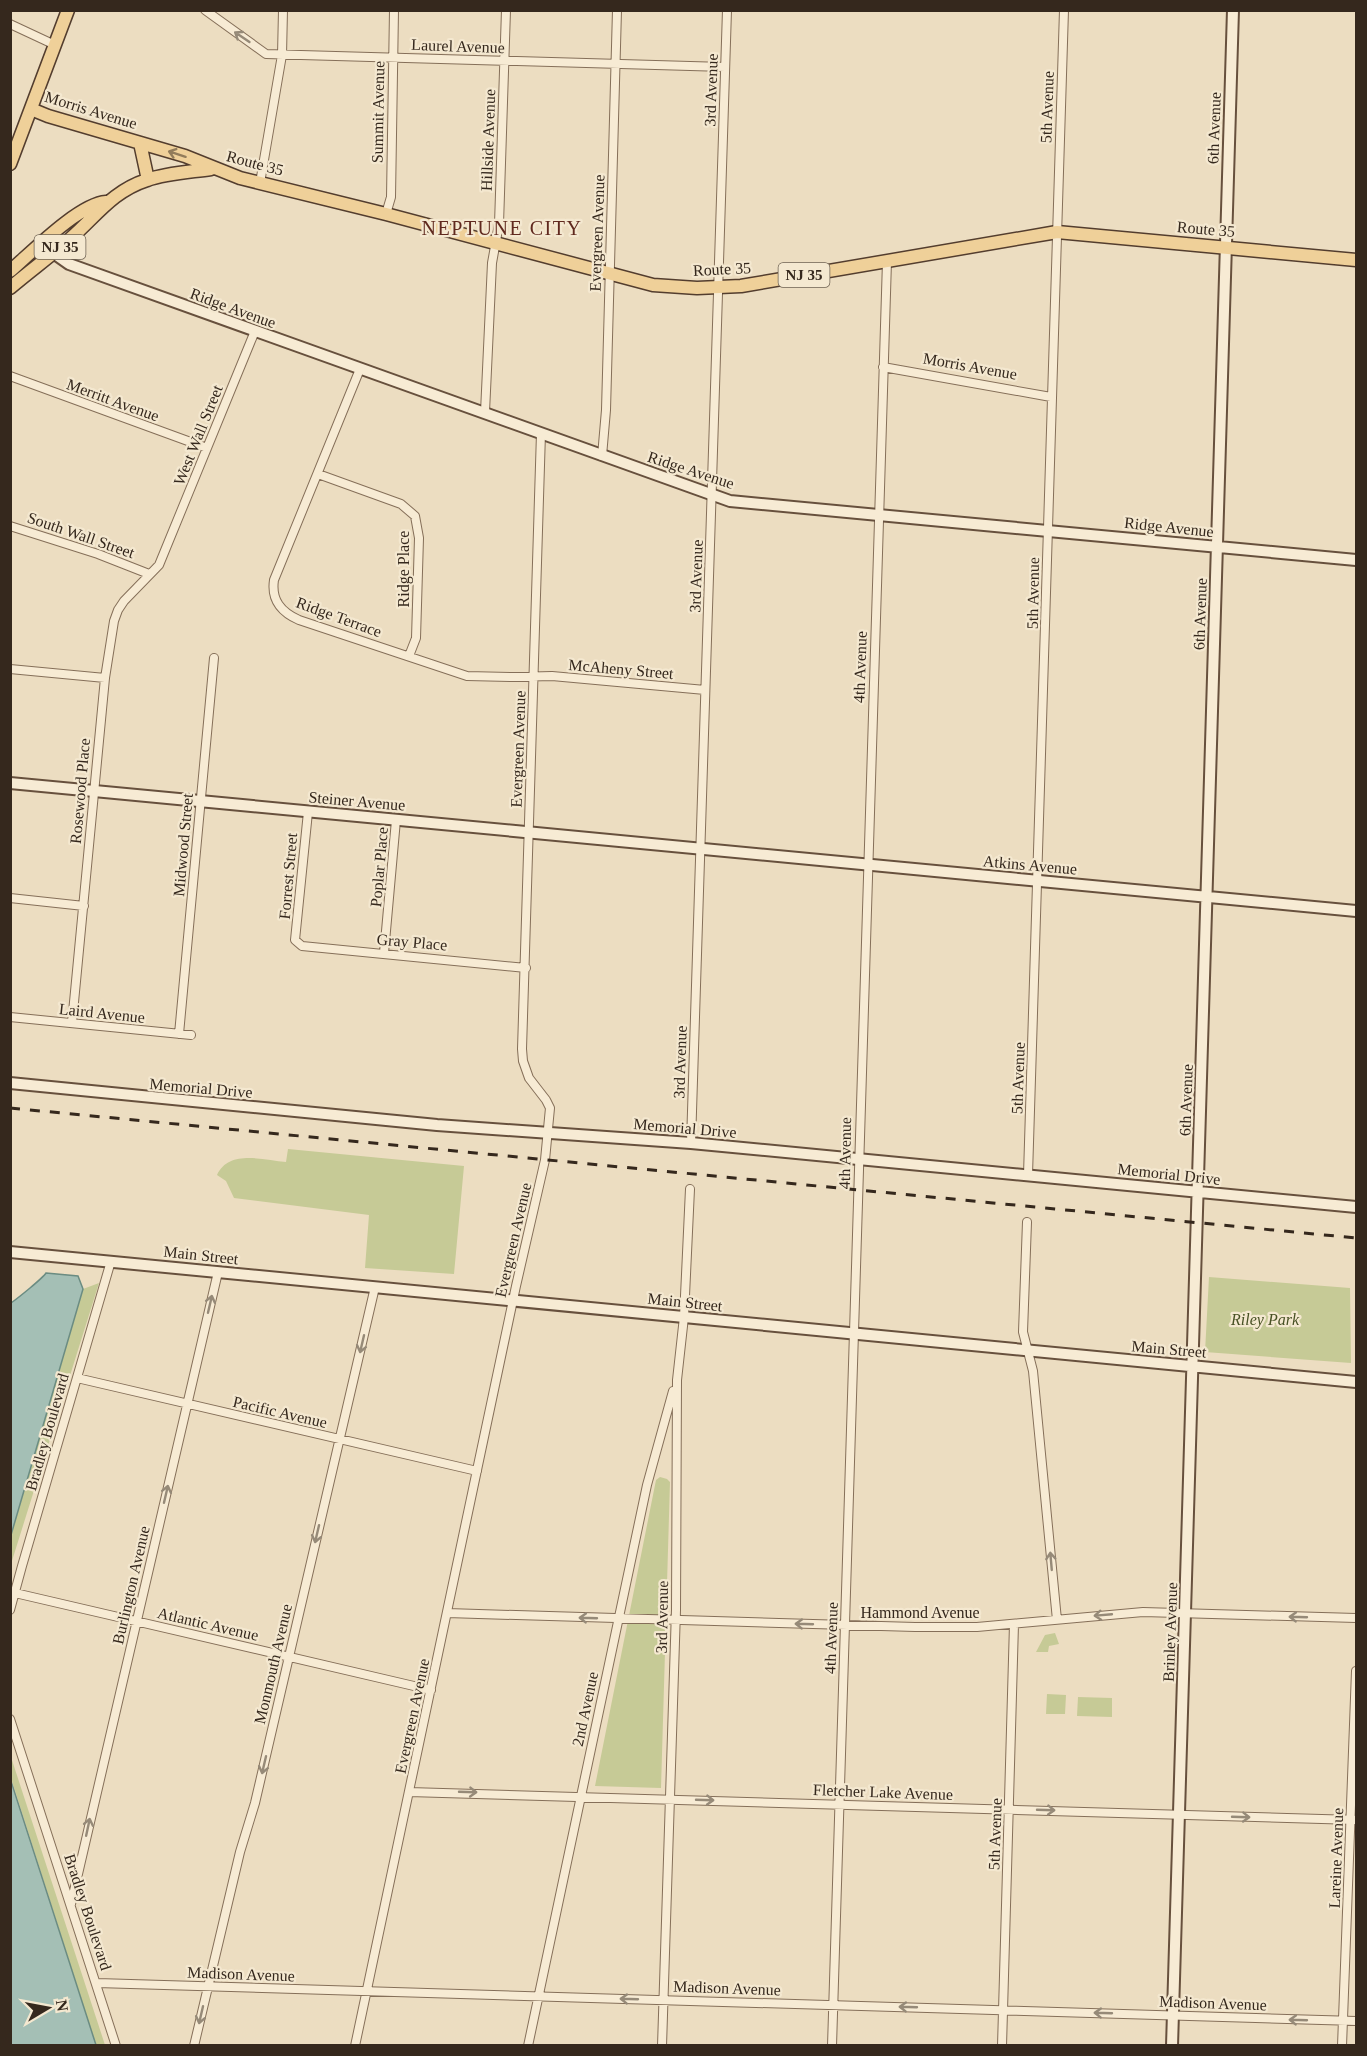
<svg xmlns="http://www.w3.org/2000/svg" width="1367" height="2056" viewBox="0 0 1367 2056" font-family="Georgia,serif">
	<rect width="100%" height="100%" fill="#ecddc1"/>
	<path fill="#c6ca96" d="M288,1149L464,1166L454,1274L365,1268L369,1215L234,1198L226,1181L217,1175C229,1149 263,1160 286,1162Z
		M1209,1277L1350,1288L1351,1363L1205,1352Z
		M99,1283L11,1564V1535L83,1289Z
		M660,1477L667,1479L670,1482L661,1788L595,1786L656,1480Z
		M1055,1633L1059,1644L1049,1646L1048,1652H1036L1045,1635Z
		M1047,1694L1066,1695L1065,1714H1046Z
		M1078,1697L1112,1698V1717L1077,1716Z
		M10,1754L105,2045H96L11,1778Z"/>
	<path fill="#a4bfb5" stroke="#6b8c82" stroke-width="1.5" d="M46,1273L78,1276L83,1289L11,1535V1303C18,1298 43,1278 46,1273Z
		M10,1778L96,2045H11Z"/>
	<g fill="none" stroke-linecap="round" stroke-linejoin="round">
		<defs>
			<path id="street" d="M205,10L266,54L725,67
				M10,24L55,45
				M260,183L282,55L283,10
				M386,214L391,197L394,10
				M883,367L1051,397
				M360,369L274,580C271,600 281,612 299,620L467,676L513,677L552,676L705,690
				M10,376L207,448
				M485,412L492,263L499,224L506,10
				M602,456L606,410L617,10
				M318,474L401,504L415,516L419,538L416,638L409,656
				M10,526L98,554L149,574
				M10,669L105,678
				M308,812L295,940L302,946L526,968
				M10,898L84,906
				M384,953L396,820
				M10,1017L191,1035
				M72,1023L105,678L114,621L118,610L124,601L159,565L255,331
				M179,1034L214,658
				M691,1143L727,10
				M1028,1175L1064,10
				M1027,1222L1023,1332L1033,1371L1057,1620
				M77,1378L477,1471
				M15,1593L431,1690
				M10,1610L22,1566L111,1261
				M447,1613L915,1627H977L1143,1612L1356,1618
				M10,1719L116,2046
				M409,1792L1356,1820
				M71,1904L218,1272
				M97,1983L1356,2021
				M194,2046L240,1852L255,1803L375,1287
				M355,2046L516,1286L545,1160L550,1108L546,1100L529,1078L523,1061L522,1049L541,433
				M528,2046L647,1485L673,1391
				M662,2046L676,1610L677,1380L684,1317L690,1189
				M832,2046L887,261
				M1002,2046L1014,1624
				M1342,2046L1356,1671"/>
			<path id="secondary" d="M52,252L69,264L730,501L1356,560
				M10,783L1356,911
				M10,1083L437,1125L691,1143L1356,1207
				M10,1252L1356,1382
				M1172,2046L1233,10"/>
			<path id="primary" d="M31,109L48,116L185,156L240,178L386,214L653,285L697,288L741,286L1057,232L1356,260
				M140,143L148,180
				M10,164L68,10
				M10,271C32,252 79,204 106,202
				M10,288C30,271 52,255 71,238C97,215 113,191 147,180C167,173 190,172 211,169"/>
		</defs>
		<use href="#street" stroke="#856f59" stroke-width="10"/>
		<use href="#secondary" stroke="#67503d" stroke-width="14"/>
		<use href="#primary" stroke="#533d2e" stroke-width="15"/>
		<use href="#street" stroke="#f7ebd4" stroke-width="8"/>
		<use href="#secondary" stroke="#f7ebd4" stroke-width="10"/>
		<use href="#primary" stroke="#efd099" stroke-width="12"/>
		<path stroke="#35281d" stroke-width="3" stroke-dasharray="10 10" stroke-linecap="butt" d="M10,1108L1356,1238"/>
	</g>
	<defs><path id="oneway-shaft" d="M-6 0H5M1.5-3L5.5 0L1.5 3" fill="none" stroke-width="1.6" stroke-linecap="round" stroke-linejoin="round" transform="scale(1.5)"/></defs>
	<g stroke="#968a78">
		<use href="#oneway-shaft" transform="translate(242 37) rotate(-146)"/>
		<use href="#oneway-shaft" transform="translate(210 1304) rotate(-77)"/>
		<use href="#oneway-shaft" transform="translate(362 1344) rotate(103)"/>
		<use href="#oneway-shaft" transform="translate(166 1494) rotate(-77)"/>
		<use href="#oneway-shaft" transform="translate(317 1534) rotate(103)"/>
		<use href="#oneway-shaft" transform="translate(1051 1561) rotate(-95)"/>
		<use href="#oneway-shaft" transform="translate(1103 1615) rotate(175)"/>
		<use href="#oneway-shaft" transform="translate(1298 1617) rotate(-178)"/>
		<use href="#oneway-shaft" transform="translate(588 1618) rotate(-178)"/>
		<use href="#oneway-shaft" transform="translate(804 1624) rotate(-178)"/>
		<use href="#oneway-shaft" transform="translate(264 1765) rotate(103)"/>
		<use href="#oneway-shaft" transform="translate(468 1792) rotate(2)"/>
		<use href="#oneway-shaft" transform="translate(705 1800) rotate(2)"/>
		<use href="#oneway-shaft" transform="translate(1046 1810) rotate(2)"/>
		<use href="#oneway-shaft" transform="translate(1241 1817) rotate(2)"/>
		<use href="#oneway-shaft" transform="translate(88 1827) rotate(-78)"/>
		<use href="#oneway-shaft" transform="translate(629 1999) rotate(-178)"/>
		<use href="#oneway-shaft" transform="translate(908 2007) rotate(-178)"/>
		<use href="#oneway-shaft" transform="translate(1103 2013) rotate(-178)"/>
		<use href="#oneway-shaft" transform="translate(201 2015) rotate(103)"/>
		<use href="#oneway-shaft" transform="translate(1298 2020) rotate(-178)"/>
	</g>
	<use stroke="#927c5b" href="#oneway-shaft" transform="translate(177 154) rotate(-162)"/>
	<g text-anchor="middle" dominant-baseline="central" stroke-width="4.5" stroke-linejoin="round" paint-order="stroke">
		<g fill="#f4e8d0" stroke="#6e6253" stroke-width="1.5">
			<rect x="34.5" y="235" width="51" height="24" rx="4.5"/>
			<rect x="778.5" y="263" width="51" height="24" rx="4.5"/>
		</g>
		<g font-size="15" font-weight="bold" fill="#35281d">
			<text x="60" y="247">NJ 35</text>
			<text x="804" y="275">NJ 35</text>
		</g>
		<g font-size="16" fill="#35281d" stroke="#f4e8d0">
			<text transform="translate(458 46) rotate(2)">Laurel Avenue</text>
			<text transform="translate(711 90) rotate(-88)">3rd Avenue</text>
			<text transform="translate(1047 107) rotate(-88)">5th Avenue</text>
			<text transform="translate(91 110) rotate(17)">Morris Avenue</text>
			<text transform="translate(378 112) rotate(-89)">Summit Avenue</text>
			<text transform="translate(1214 128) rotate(-88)">6th Avenue</text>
			<text transform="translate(488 140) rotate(-88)">Hillside Avenue</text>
			<text transform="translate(255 163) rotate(15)">Route 35</text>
			<text transform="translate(1206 229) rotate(5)">Route 35</text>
			<text transform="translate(597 233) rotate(-88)">Evergreen Avenue</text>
			<text transform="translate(722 269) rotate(-3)">Route 35</text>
			<text transform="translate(233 308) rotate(20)">Ridge Avenue</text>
			<text transform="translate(970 366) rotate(10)">Morris Avenue</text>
			<text transform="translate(113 400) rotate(20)">Merritt Avenue</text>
			<text transform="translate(198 435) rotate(-68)">West Wall Street</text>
			<text transform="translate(691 470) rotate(18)">Ridge Avenue</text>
			<text transform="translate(1169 527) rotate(6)">Ridge Avenue</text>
			<text transform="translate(81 535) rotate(19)">South Wall Street</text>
			<text transform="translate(403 569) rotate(-90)">Ridge Place</text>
			<text transform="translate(696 576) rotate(-88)">3rd Avenue</text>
			<text transform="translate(1033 593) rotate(-89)">5th Avenue</text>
			<text transform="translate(1200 614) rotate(-88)">6th Avenue</text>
			<text transform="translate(339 617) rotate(20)">Ridge Terrace</text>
			<text transform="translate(860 667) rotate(-88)">4th Avenue</text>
			<text transform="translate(621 669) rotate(5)">McAheny Street</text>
			<text transform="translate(518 749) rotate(-88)">Evergreen Avenue</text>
			<text transform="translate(80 791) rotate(-85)">Rosewood Place</text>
			<text transform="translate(357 801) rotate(5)">Steiner Avenue</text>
			<text transform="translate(183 845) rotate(-85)">Midwood Street</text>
			<text transform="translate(1030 865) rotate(5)">Atkins Avenue</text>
			<text transform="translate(379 867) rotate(-85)">Poplar Place</text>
			<text transform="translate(288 876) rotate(-85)">Forrest Street</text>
			<text transform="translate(412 942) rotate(5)">Gray Place</text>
			<text transform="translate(102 1013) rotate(6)">Laird Avenue</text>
			<text transform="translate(680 1062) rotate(-88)">3rd Avenue</text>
			<text transform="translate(1018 1078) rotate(-88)">5th Avenue</text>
			<text transform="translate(201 1088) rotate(5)">Memorial Drive</text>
			<text transform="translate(1186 1100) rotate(-88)">6th Avenue</text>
			<text transform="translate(685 1128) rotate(5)">Memorial Drive</text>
			<text transform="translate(845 1153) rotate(-89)">4th Avenue</text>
			<text transform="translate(1169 1174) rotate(6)">Memorial Drive</text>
			<text transform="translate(513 1240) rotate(-77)">Evergreen Avenue</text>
			<text transform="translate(201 1255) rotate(6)">Main Street</text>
			<text transform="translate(685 1302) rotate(6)">Main Street</text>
			<text transform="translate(1169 1349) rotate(5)">Main Street</text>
			<text transform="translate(280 1412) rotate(13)">Pacific Avenue</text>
			<text transform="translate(47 1432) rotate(-74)">Bradley Boulevard</text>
			<text transform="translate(131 1585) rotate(-77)">Burlington Avenue</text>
			<text x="920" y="1612">Hammond Avenue</text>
			<text transform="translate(662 1617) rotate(-89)">3rd Avenue</text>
			<text transform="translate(208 1624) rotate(13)">Atlantic Avenue</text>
			<text transform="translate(1170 1632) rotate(-88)">Brinley Avenue</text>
			<text transform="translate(831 1638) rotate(-88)">4th Avenue</text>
			<text transform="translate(273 1664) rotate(-77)">Monmouth Avenue</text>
			<text transform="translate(585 1709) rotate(-78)">2nd Avenue</text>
			<text transform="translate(412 1716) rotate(-78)">Evergreen Avenue</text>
			<text transform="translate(883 1792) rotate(2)">Fletcher Lake Avenue</text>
			<text transform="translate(995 1834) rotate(-88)">5th Avenue</text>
			<text transform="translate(1336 1858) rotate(-88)">Lareine Avenue</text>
			<text transform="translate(88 1912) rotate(72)">Bradley Boulevard</text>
			<text transform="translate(241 1974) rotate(2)">Madison Avenue</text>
			<text transform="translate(727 1988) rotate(2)">Madison Avenue</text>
			<text transform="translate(1213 2003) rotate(2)">Madison Avenue</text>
		</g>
		<g font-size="16" font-style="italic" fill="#485124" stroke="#f4e8d0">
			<text x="1265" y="1319">Riley Park</text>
		</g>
		<g font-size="20" letter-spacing="1.5" fill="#60291e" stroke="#f4e8d0">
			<text x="502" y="228">NEPTUNE CITY</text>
		</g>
	</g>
	<rect width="1367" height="2056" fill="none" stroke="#35281d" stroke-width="24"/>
	<g transform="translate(48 2008) rotate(80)" stroke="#f4e8d0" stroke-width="4.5" paint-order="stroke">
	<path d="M0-4.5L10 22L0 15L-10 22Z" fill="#35281d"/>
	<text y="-9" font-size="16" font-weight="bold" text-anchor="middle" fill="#35281d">N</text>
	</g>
</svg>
